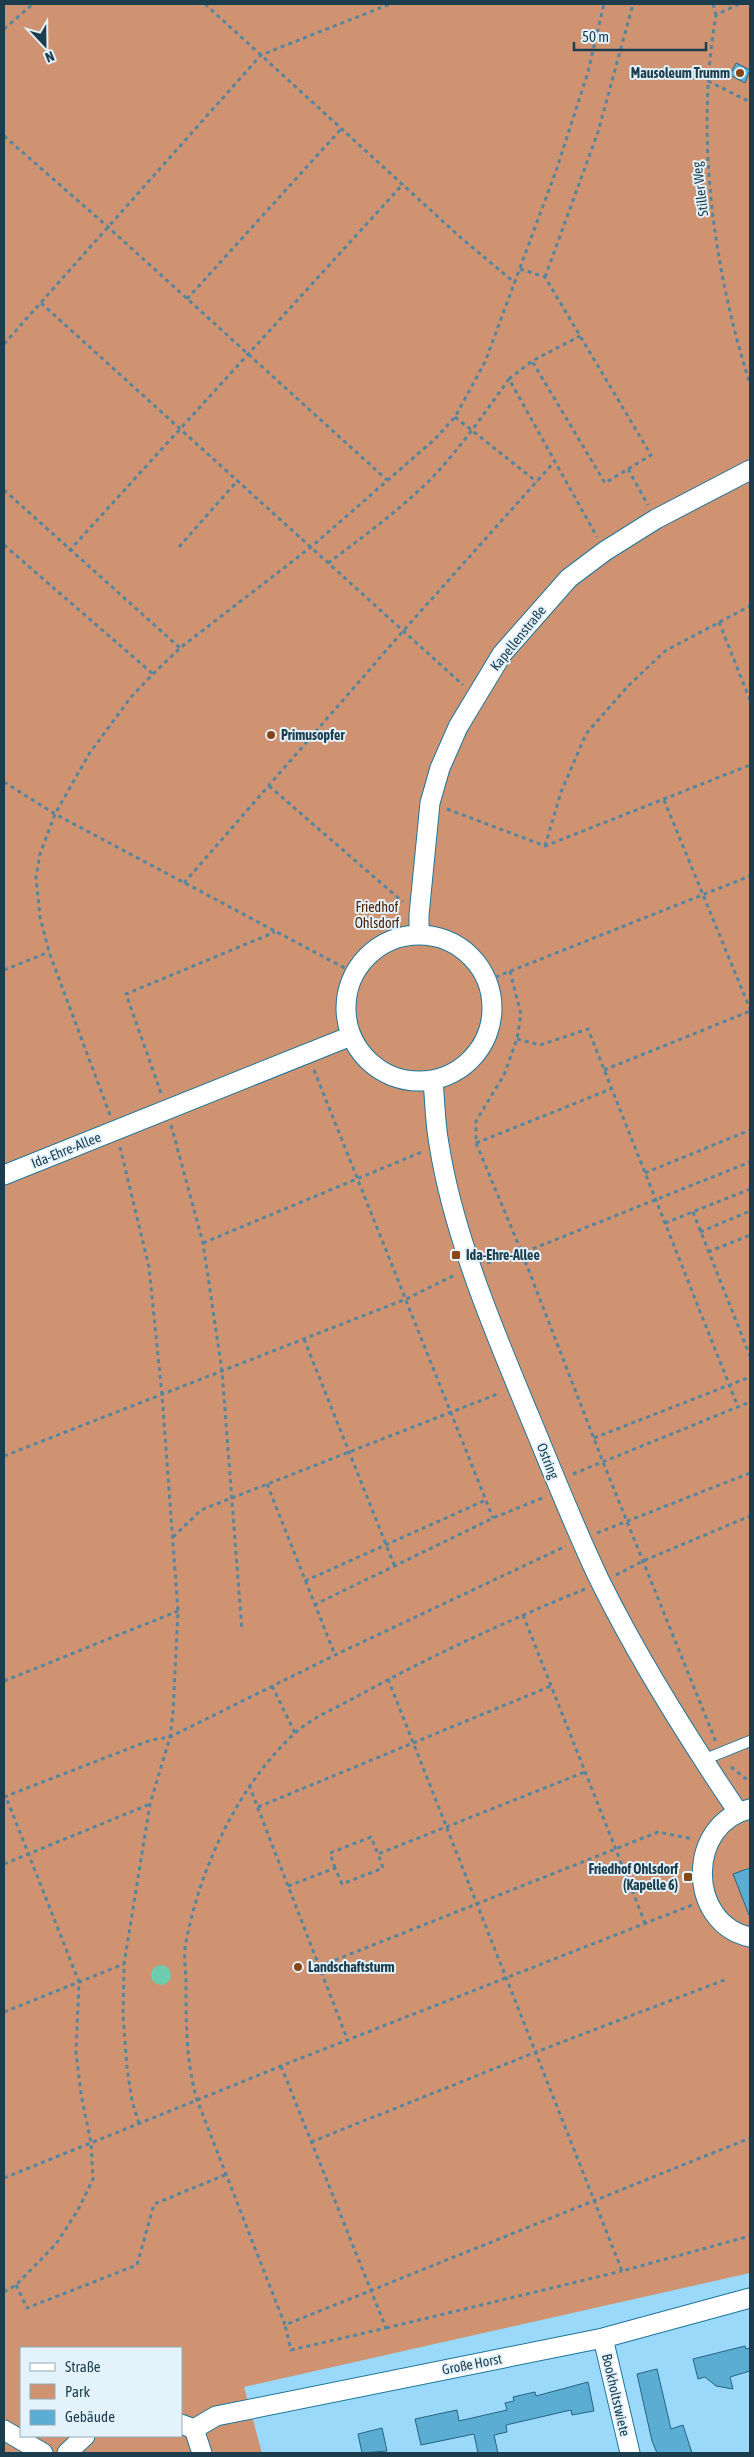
<svg xmlns="http://www.w3.org/2000/svg" width="754" height="2457" viewBox="0 0 754 2457" font-family="'Asap Condensed',sans-serif">
	<rect width="100%" height="100%" fill="#9ad9f9"/>
	<path fill="#cf9371" fill-rule="evenodd" d="M4,4H750V2273L244,2387L262,2453H4ZM21,2348H181V2436H21Z"/>
	<path fill="#6dccae" d="M151 1975a10 10 0 1 1 20 0a10 10 0 1 1-20 0Z"/>
	<path fill="#5cadd4" stroke="#256480" d="M736,63L750,70L745,83L730,75Z
		M750,1868V1915H749L733,1874Z
		M745,2346L746,2349L750,2348V2371L730,2377L733,2389L716,2386L705,2377L698,2379L693,2359Z
		M657,2369L671,2429L683,2425L692,2453H657L652,2441L637,2374Z
		M588,2382L594,2411L572,2415L571,2410L506,2425L507,2432L494,2435L498,2453H478L474,2434L421,2445L415,2419L457,2410L459,2421L507,2410L505,2403L514,2401L513,2397L535,2392L536,2396Z
		M382,2428L387,2451L362,2453L358,2434Z"/>
	<g fill="none" stroke-linecap="round" stroke-linejoin="round">
		<defs>
			<path id="lane" d="M703,1760L750,1741"/>
			<path id="street" d="M419,934V915L430,803L440,768L458,727L502,654L569,578L605,551L656,519L750,470
				M346 1008a73 73 0 1 1 146 0a73 73 0 1 1-146 0Z
				M433,1080C435,1102 435,1123 439,1144C453,1234 494,1331 529,1415C552,1470 574,1527 600,1581C640,1662 688,1738 738,1812
				M4,1175L351,1036
				M750,1809C687,1823 686,1923 750,1937
				M603,2338L630,2453
				M181,2424L194,2429L202,2453
				M194,2429L216,2416L603,2338L750,2298
				M4,2430L43,2453
				M67,2453L85,2436"/>
		</defs>
		<use href="#lane" stroke="#1e769a" stroke-width="12"/>
		<use href="#street" stroke="#1e769a" stroke-width="21"/>
		<path stroke="#56869e" stroke-width="3" stroke-dasharray="4 4" stroke-linecap="butt" d="M205,4L460,237L515,283
			M713,4L716,15
			M739,4L716,15C695,135 713,268 750,384
			M4,29L33,4
			M708,81L750,102
			M4,136L108,227L387,480
			M520,269L545,277L651,455L605,483L532,361
			M545,277L598,132L633,4
			M187,299L342,128
			M41,303L463,685
			M4,344L261,55L390,4
			M509,379L532,361L580,336
			M455,417L537,482
			M628,469L648,505
			M4,490L180,648
			M4,545L153,674
			M179,547L238,480
			M69,551L403,184
			M328,563C363,537 398,511 429,481C459,450 484,414 509,379L597,537
			M719,622L750,700
			M4,782L55,814L354,973
			M269,786L403,902
			M664,800L750,1009
			M447,809L545,846L750,765
			M545,846L561,792L586,734L628,686L665,651L750,606
			M184,883L404,630L555,461
			M4,970L49,952
			M510,971L521,1014L517,1039L504,1075L476,1121V1143L522,1253L603,1462L716,1742
			M488,980L750,876
			M517,1039L540,1045L588,1029L738,1407
			M314,1070L493,1518
			M604,1070L750,1011
			M161,1093L126,994L275,932
			M110,1115L49,952L40,917L36,877L40,854L55,814L89,754L131,697L153,674L180,648L311,547L435,439L455,417L485,362L556,171L588,72L604,4
			M171,1125L203,1243L222,1371L242,1631
			M476,1143L611,1089
			M120,1147L149,1267L162,1395L178,1611L173,1712L170,1737L150,1804L124,1964L123,2016L127,2068L132,2101L139,2123
			M645,1173L750,1130
			M693,1212L750,1356
			M665,1223L750,1189
			M700,1232L750,1211
			M203,1243L424,1151
			M708,1252L750,1235
			M487,1263L522,1253L750,1162
			M304,1339L395,1567
			M594,1438L750,1377
			M4,1456L406,1299L455,1275
			M573,1474L750,1402
			M267,1484L335,1655
			M597,1533L750,1473
			M173,1537L201,1510L500,1393
			M616,1575L643,1561L750,1516
			M305,1581L486,1500
			M585,1589C507,1621 430,1656 356,1697C336,1708 311,1718 294,1734C238,1786 200,1868 186,1942C183,1955 186,1971 186,1984C186,2024 186,2062 197,2100L285,2325L750,2138
			M314,1605L493,1518L545,1497
			M523,1615L645,1923
			M388,1679L622,2271L750,2236
			M4,1681L178,1611
			M272,1686L295,1733
			M731,1767L750,1782
			M249,1785L348,2041
			M4,1797L151,1740L170,1737L335,1655L566,1546
			M258,1807L551,1686
			M4,1864L150,1804
			M335,1868L330,1853L371,1837L378,1854
			M288,1886L335,1868L342,1884L383,1868L378,1854L585,1772
			M320,1966L658,1832L693,1839
			M4,2012L124,1964
			M281,2066L386,2328L291,2350L285,2325
			M311,2142L536,2052L727,1979
			M4,2178L281,2066L692,1905
			M16,2285L27,2308L137,2265L154,2204L225,2175
			M4,2292L16,2285L56,2244L78,2210L93,2179L91,2143L81,2094L76,2052L79,1982L6,1797
			M386,2328L622,2271"/>
		<use href="#lane" stroke="#fff" stroke-width="10"/>
		<use href="#street" stroke="#fff" stroke-width="19"/>
	</g>
	<g fill="#884516" stroke="#e4f3fb" stroke-width="2">
		<circle cx="740" cy="73" r="5"/>
		<circle cx="271" cy="735" r="5"/>
		<rect x="451" y="1250" width="10" height="10" rx="2.5"/>
		<rect x="683" y="1872" width="10" height="10" rx="2.5"/>
		<circle cx="298" cy="1967" r="5"/>
	</g>
	<g text-anchor="middle" dominant-baseline="central" stroke-width="4" stroke-linejoin="round" paint-order="stroke">
		<g font-size="14" font-weight="bold" fill="#1b3d4e" stroke="#e4f3fb" text-anchor="start">
			<text x="730" y="73" text-anchor="end">Mausoleum Trumm</text>
			<text x="281" y="735">Primusopfer</text>
			<text x="466" y="1255">Ida-Ehre-Allee</text>
			<text x="678" y="1869" text-anchor="end">Friedhof Ohlsdorf<tspan x="678" dy="16">(Kapelle 6)</tspan></text>
			<text x="308" y="1967">Landschaftsturm</text>
		</g>
		<g font-size="14" fill="#1b3d4e" stroke="#e4f3fb">
			<text transform="translate(700 189) rotate(-97)">Stiller Weg</text>
			<text transform="translate(518 638) rotate(-51)">Kapellenstraße</text>
			<text transform="translate(66 1150) rotate(-22)">Ida-Ehre-Allee</text>
			<text transform="translate(548 1461) rotate(68)">Ostring</text>
			<text transform="translate(472 2364) rotate(-11)">Große Horst</text>
			<text transform="translate(616 2395) rotate(77)">Bookholtstwiete</text>
		</g>
		<g font-size="14" fill="#4a1f00" stroke="#e4f3fb">
			<text x="377" y="907">Friedhof<tspan x="377" dy="16">Ohlsdorf</tspan></text>
		</g>
	</g>
	<rect width="754" height="2457" fill="none" stroke="#1b3d4e" stroke-width="10"/>
	<rect x="20" y="2347" width="162" height="90" fill="#e4f3fb" stroke="#94aab6"/>
	<rect x="30" y="2363" width="25" height="8" fill="#ffffff" stroke="#94aab6"/>
	<text x="65" y="2372" font-size="15" fill="#1b3d4e">Straße</text>
	<rect x="30" y="2384" width="25" height="15" fill="#cf9371" stroke="#94aab6"/>
	<text x="65" y="2397" font-size="15" fill="#1b3d4e">Park</text>
	<rect x="30" y="2410" width="25" height="15" fill="#5cadd4" stroke="#94aab6"/>
	<text x="65" y="2422" font-size="15" fill="#1b3d4e">Gebäude</text>
	<g transform="translate(45 45) rotate(158)" stroke="#e4f3fb" stroke-width="4" paint-order="stroke">
	<path d="M0-4L9 19L0 12L-9 19Z" fill="#1b3d4e"/>
	<text y="-8" font-size="14" font-weight="bold" text-anchor="middle" fill="#1b3d4e">N</text>
	</g>
	<path d="M574 42v8h132v-8" fill="none" stroke="#1b3d4e" stroke-width="2.5"/>
	<text x="582" y="42" font-size="15" fill="#1b3d4e" stroke="#e4f3fb" stroke-width="4" paint-order="stroke">50 m</text>
</svg>
